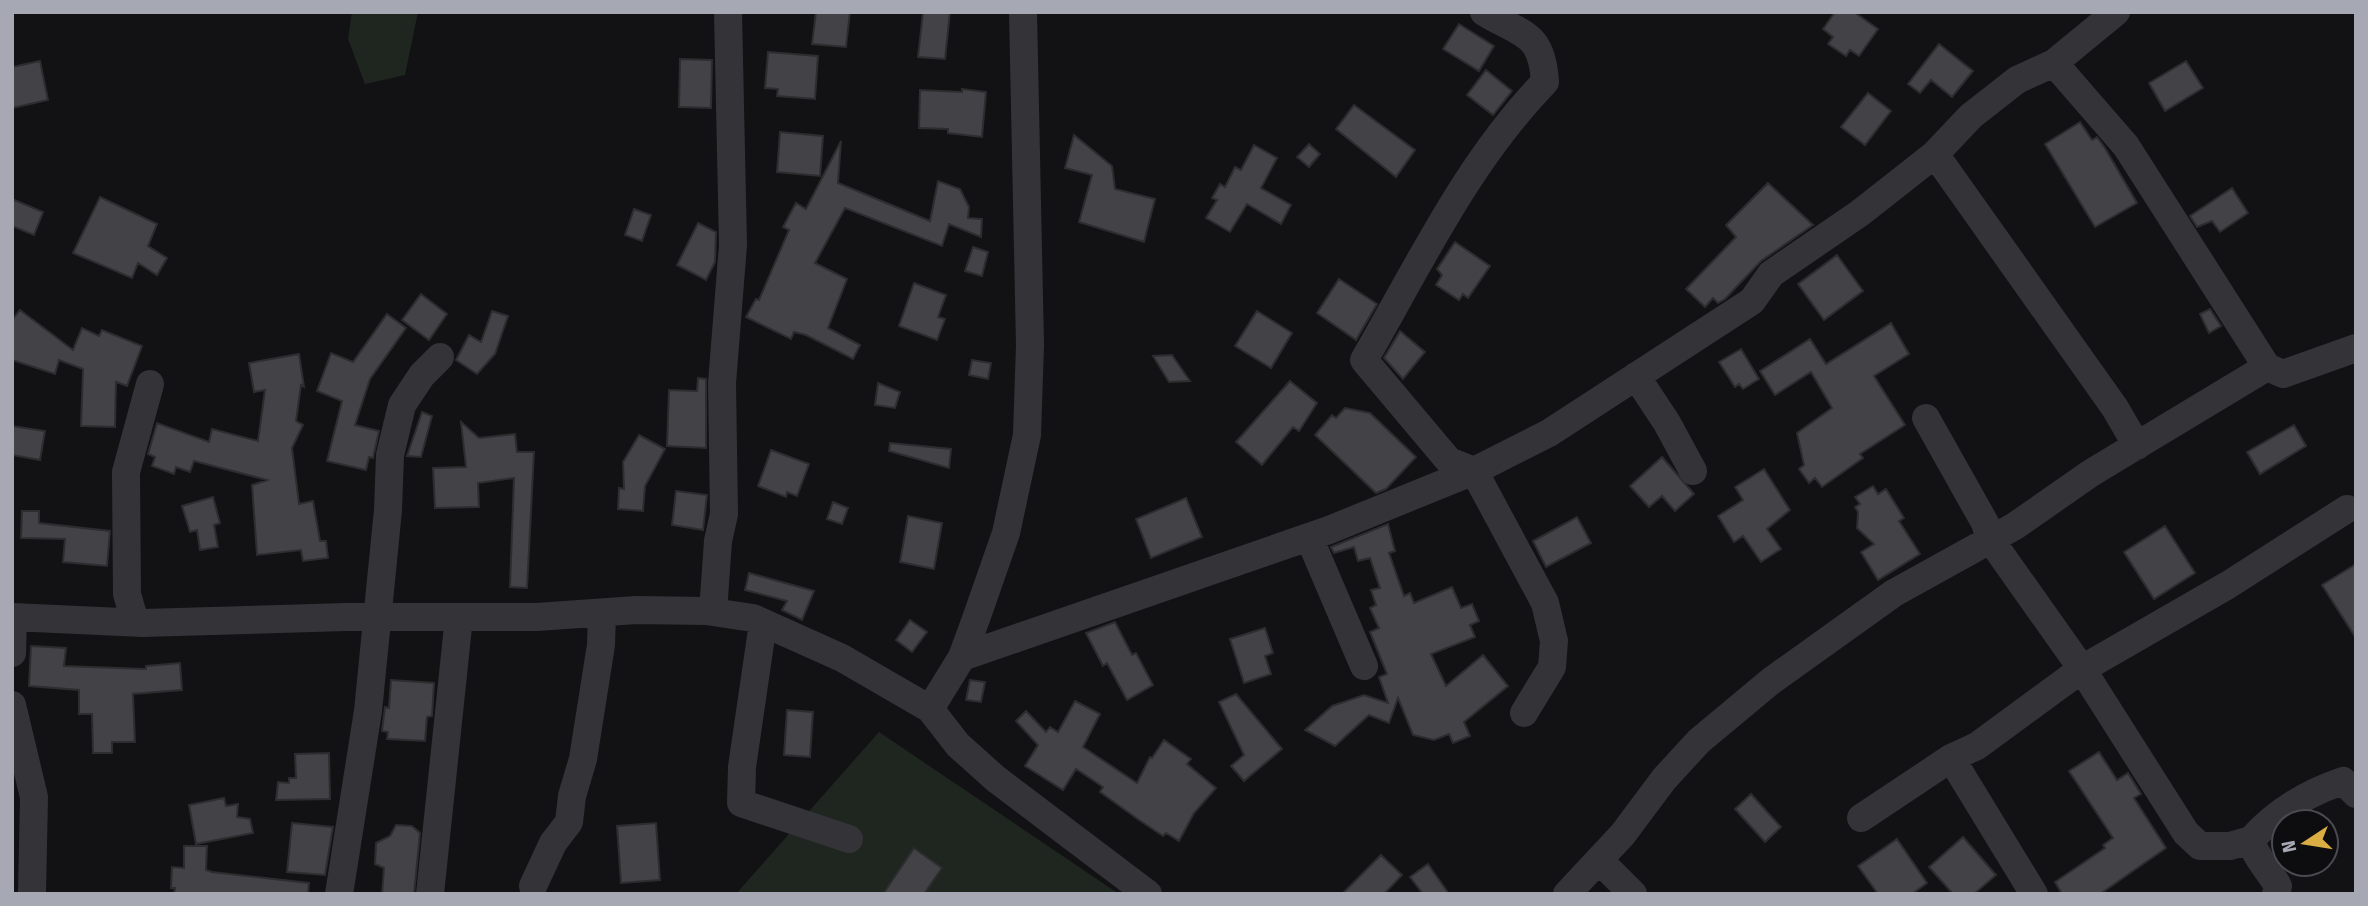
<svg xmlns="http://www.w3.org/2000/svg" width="2368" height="906" viewBox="0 0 2368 906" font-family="'Fira Sans Condensed',sans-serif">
	<rect width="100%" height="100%" fill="#121214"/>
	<path fill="#1f2620" d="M352,12H418L405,75L365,84L348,39Z
		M879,732L1119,894H736Z"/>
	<path fill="#424247" stroke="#2d2d2f" stroke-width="2" d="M816,12H850L846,47L812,44Z
		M923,12H950L945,59L918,57Z
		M1835,12H1854L1878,29L1859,56L1850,50L1846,56L1828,44L1833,37L1823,29Z
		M1459,24L1494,46L1479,71L1443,49Z
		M1939,44L1973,71L1952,97L1931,80L1920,93L1908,84Z
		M768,52L818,56L815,99L777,96L778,89L765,88Z
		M680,59L712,60L711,108L679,107Z
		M40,61L48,100L12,108V67Z
		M2186,61L2203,88L2165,111L2149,83Z
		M1486,70L1512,91L1493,115L1467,95Z
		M962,89L986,92L982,137L948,133V129L919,128L920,90L962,92Z
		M1868,93L1891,111L1865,145L1841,127Z
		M1354,105L1415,150L1396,177L1336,129Z
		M2080,122L2092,140L2097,137L2105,148L2137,203L2095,227L2045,144Z
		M780,132L823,136L820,176L777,172Z
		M1074,135L1112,166L1115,189L1155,199L1144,242L1079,222L1092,175L1065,168Z
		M841,141L838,183L930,221L938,181L960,189L969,207L968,218L982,219L981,237L949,224L942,246L845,208L815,263L847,279L828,328L860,345L853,359L806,335L794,332L791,339L746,317L756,299L759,300L789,230L783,227L796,203L806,209Z
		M1309,144L1320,154L1309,167L1297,157Z
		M1254,145L1277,158L1261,188L1291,205L1281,224L1247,204L1230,232L1206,218L1217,200L1212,198L1220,184L1225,187L1235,167L1241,170Z
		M1768,183L1813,225L1761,261L1725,299L1718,303L1713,298L1705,307L1686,289L1736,237L1726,225Z
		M2232,188L2248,213L2220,232L2212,221L2197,227L2190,216Z
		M100,197L157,224L148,246L167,258L157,275L138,263L132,278L73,253Z
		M12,199L43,212L34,235L12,226Z
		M634,209L651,215L642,241L625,235Z
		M698,223L716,232L715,262L706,280L677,265Z
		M1455,242L1490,266L1468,298L1463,294L1459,300L1436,285L1442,275L1437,269Z
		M973,247L988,252L982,276L965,271Z
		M1837,255L1863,291L1824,320L1798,284Z
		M1339,279L1377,304L1356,340L1317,313Z
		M914,283L946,295L938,317L945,319L937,340L899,326Z
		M421,294L447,314L429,340L402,320Z
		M2210,309L2221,326L2209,333L2200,314Z
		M20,310L73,350L82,328L99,336L102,330L142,346L127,386L116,382L115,427L81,426L83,369L59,360L55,374L12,360V320Z
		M492,311L508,316L495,354L477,374L456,360L469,335L481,342Z
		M1257,311L1292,333L1271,368L1235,346Z
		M387,314L406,328L370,379L355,425L379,431L373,458L369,457L366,470L327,461L342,401L317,391L331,353L353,362Z
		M1891,323L1909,354L1874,376L1905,425L1860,454L1863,458L1822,487L1815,478L1809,483L1799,469L1804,465L1797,433L1832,408L1811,372L1775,395L1760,371L1810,339L1826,364Z
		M1400,331L1425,352L1403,379L1384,358Z
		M1741,349L1759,379L1743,389L1739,384L1735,387L1719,362Z
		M299,354L304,387L301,385L296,421L303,425L292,448L299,504L313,501L320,541H326L328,558L303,561L301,550L257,555L252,485L267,480L194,461L190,472L176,467L174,474L152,466L155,457L148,454L157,423L209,442L212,429L258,441L265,390L254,392L249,363Z
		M1172,355L1190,381L1169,382L1153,356Z
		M972,360L991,363L988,379L969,375Z
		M698,378L706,379V448L667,446L669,390L697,391Z
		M1290,381L1317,403L1299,431L1293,427L1262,465L1236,442Z
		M878,383L900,392L895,408L875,405Z
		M1345,408L1370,413L1416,457L1386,489L1376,493L1315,435L1332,415L1336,418Z
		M422,412L432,416L421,457L407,456Z
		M461,422L479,438L515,434L517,452H534L527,588L510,587L514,478L478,483L479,507L435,508L433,468L466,467Z
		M2294,425L2306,446L2260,474L2247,452Z
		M12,426L45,431L40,460L12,455Z
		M639,435L665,449L645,486L643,511L618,509L619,488L624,489L623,462Z
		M890,443L951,449L949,468L889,451Z
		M771,450L809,464L797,496L787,492L786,497L758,486Z
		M1662,457L1694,494L1675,511L1662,496L1649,507L1630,486Z
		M1764,469L1790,510L1767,529L1781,549L1761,562L1743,536L1734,542L1718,516L1743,500L1735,487Z
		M1873,486L1878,494L1886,489L1904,518L1899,521L1920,554L1878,580L1861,552L1874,544L1857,528L1858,512L1855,507L1860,504L1855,497Z
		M676,491L707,495L703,530L672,525Z
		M213,497L220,523L214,525L218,547L200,550L197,530L190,532L182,506Z
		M1186,498L1202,537L1151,558L1136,519Z
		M833,502L848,508L842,524L827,519Z
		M22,511H39V523L110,531L107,566L63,562L65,539L21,538Z
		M908,516L942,523L934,569L900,562Z
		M1577,517L1591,543L1546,567L1533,541Z
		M1388,524L1395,551L1389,553L1404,596L1410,593L1414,603L1452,587L1461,608L1472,604L1479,621L1470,625L1475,637L1431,654L1446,686L1483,655L1508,686L1464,722L1470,736L1453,743L1449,734L1434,740L1413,735L1398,698L1389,723L1369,715L1335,746L1305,730L1332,706L1364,695L1388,703L1379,677L1387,674L1370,632L1379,628L1370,608L1376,605L1371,590L1380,588L1370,558L1358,561L1354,547L1334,553L1331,547Z
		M2165,526L2195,573L2154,599L2124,552Z
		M2356,564V638L2322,585Z
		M749,573L814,591L802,620L782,610L787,601L745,590Z
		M910,620L927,632L912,652L896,640Z
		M1115,622L1132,655L1136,653L1153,685L1127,700L1107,663L1103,666L1086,633Z
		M1265,628L1273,653L1265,656L1271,674L1244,683L1230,639Z
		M31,646L66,648L64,666L146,669V666L180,663L182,690L133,694L135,742H112V753H93L92,714H79V690L29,686Z
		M391,680L434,683L432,716L427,717L425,741L387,739L388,732L382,731L385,707L389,708Z
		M970,680L985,682L981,702L966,700Z
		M1236,694L1282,749L1244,781L1231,766L1244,755L1219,702Z
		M1075,701L1100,714L1083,747L1137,783L1150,757L1152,758L1164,740L1191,759L1187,764L1216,788L1194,813L1179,841L1166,833L1163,836L1139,820L1100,792L1103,787L1076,769L1063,790L1025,766L1038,745L1016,721L1026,711L1046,732L1050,727L1058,732Z
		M787,710L813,712L810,757L784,755Z
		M2099,752L2117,780L2128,773L2141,794L2134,798L2166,848L2100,894H2062L2055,882L2105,848L2103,845L2113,838L2069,771Z
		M329,753L330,799L276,800L278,782L289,783V778H296L295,754Z
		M1751,794L1781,827L1765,842L1735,809Z
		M224,798L226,806L238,804L237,817L250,819L253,833L196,844L189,805Z
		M292,823L333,827L325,875L287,872Z
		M656,823L660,880L621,883L617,826Z
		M396,825L412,826L420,833L414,894H382L384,868L375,864L376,843L390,836Z
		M1963,837L1996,875L1974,894H1953L1929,867Z
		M1897,839L1927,883L1912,894H1878L1858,866Z
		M184,846H207L206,870L212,872L309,883L308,894H174L175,888H171L172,867L184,868Z
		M914,848L942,868L924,894H883Z
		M1381,855L1402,875L1384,894H1342Z
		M1428,864L1449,894H1423L1410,877Z"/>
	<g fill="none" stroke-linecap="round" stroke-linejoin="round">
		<path stroke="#343438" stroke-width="28" d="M1484,12C1521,35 1542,31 1545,82C1468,161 1419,265 1364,360L1449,461L1474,471L1545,603L1554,641L1552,667L1524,713
			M1935,154L2115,408L2137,446
			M2267,367L2283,374L2356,348
			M1636,376L1667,423L1693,471
			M1926,418L1985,523L1990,539L2082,669L2186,833L2200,846H2230L2251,840
			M1309,537L1364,666
			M713,612L718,541L724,514L722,383L733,245L728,12
			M12,617L143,623L346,617H537L636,610L706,611L753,618L842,658L930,709L958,745L996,779L1148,894
			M135,622L127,594L126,472L150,384
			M763,623L742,767L741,803L849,839
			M12,653L13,617
			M962,657L1329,530L1474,471L1549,433L1752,301L1771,274L1860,213L1935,154L1971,116L2017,80L2054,63
			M12,705L34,797L32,894
			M930,709L962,657L977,616L1006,533L1027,435L1030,345L1023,12
			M1951,758L2034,894
			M1861,818L1951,758L1977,746L2082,669L2228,585L2347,509
			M1599,860L1633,894
			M533,886L553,843L569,822L572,796L583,759L601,645L602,613
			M339,894L368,711L388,510L390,455L402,405L422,375L440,357
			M430,894L459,617
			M1567,894L1623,834L1664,779L1699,741L1771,681L1894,593L2015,526L2091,473L2267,367L2126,146L2054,63L2116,12
			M2276,894L2278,886C2269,870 2255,857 2251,840C2276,812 2307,793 2343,781L2356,794"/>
	</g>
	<rect width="2368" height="906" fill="none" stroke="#a6a9b3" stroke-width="28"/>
	<g transform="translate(2305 843) rotate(258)"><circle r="33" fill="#0d0d0f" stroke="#4a4b51" stroke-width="2"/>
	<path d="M0-5L12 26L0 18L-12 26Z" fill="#dbae43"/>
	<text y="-10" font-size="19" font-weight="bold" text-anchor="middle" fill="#a6a9b3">N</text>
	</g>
</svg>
